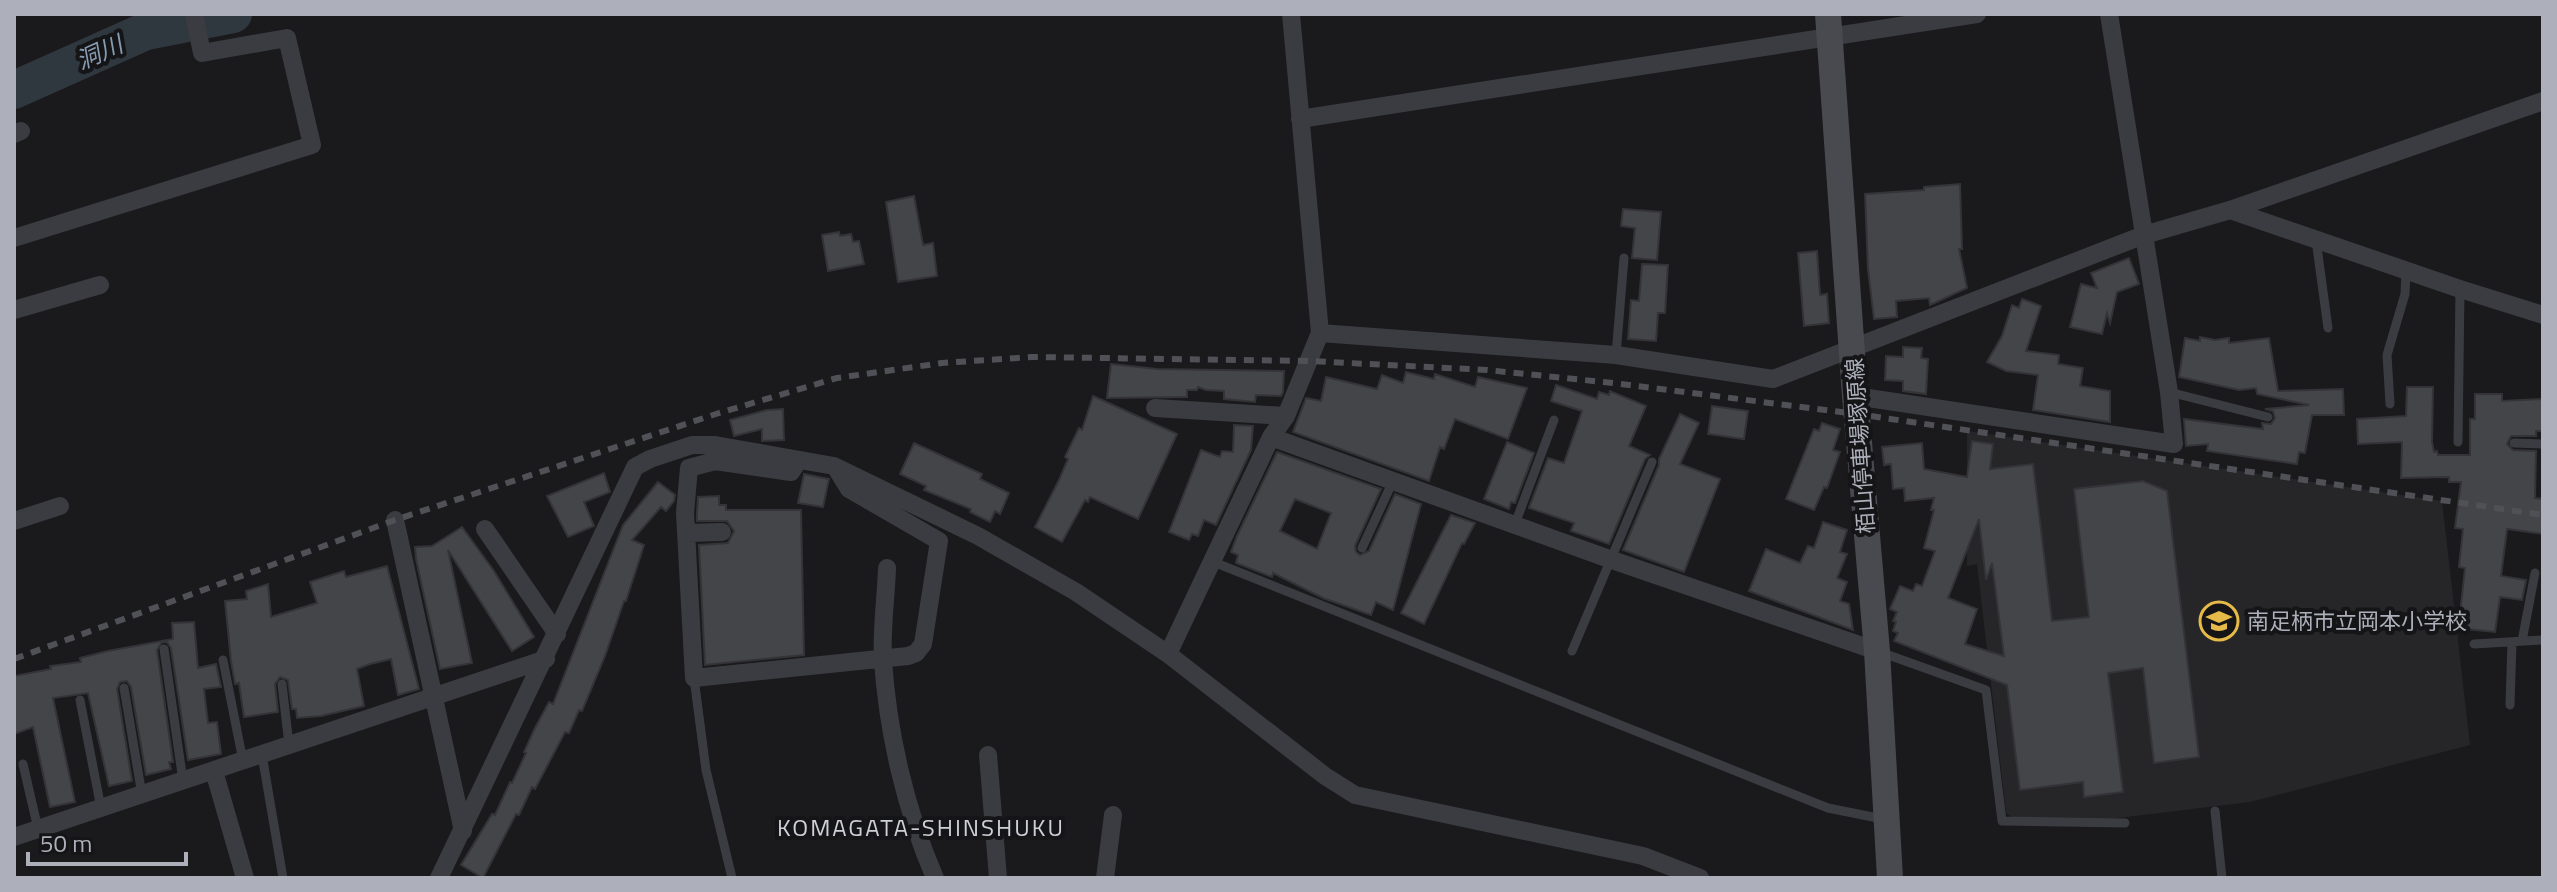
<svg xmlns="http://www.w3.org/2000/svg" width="2557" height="892" viewBox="0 0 2557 892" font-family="'Titillium Web','Noto Sans JP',sans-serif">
	<rect width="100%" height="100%" fill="#1a1a1c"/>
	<path fill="#262629" d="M1967,431L2442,501L2470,745L2250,802L2118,818H2012L2006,812L1977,564L1967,566Z"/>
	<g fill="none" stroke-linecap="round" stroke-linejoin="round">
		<path stroke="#30383f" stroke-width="38" d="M14,90L146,31L233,14"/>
	</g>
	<path fill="#444549" stroke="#343438" stroke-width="2" fill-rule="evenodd" d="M1960,184L1962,249H1959L1967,288L1930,305L1929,298L1896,301L1897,317L1874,319L1868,269L1865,194L1924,190V187Z
		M914,196L923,245L933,243L937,276L898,282L886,202Z
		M1623,209L1661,212L1657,260L1632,258L1635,228L1621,226Z
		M839,232L840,236L851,234L853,242L859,241L864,264L828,271L822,235Z
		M1817,251L1820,295L1827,294L1829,323L1804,326L1798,253Z
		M2129,258L2139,284L2117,292L2110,323L2107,313L2102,334L2070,327L2081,284L2097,288L2091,273Z
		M1642,264L1668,265L1665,313H1658L1656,341L1628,339L1631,300L1639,301Z
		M2022,299L2041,306L2026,351L2059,355L2058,364L2083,368L2080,386L2110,391V422L2033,410L2038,375L2006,371L1987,362L2002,336L2012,305L2019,308Z
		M2200,337L2215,340L2229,338V343L2269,338L2278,391L2343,389L2344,415H2312L2305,453L2299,452L2297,464L2207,451L2208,444L2186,446L2184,419L2263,429L2262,423L2271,424L2275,418L2273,411L2265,409L2309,405L2257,394L2256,388L2239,390L2179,377L2185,338L2200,341Z
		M1903,347L1922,348L1921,358L1928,359L1926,394L1903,391V381L1885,380L1886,356L1903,357Z
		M1111,364L1157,369L1284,371L1283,392L1281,396L1256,395L1255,402L1224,399V391L1206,390L1198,387L1197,390H1187V397L1107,398Z
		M1406,372L1434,379L1435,374L1475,387L1478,377L1527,388L1508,439L1455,419L1444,449L1440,447L1429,481L1293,432L1306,398L1321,401L1326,377L1377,389L1382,375L1403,383Z
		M1556,385L1597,399L1599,392L1609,395L1610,391L1646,406L1629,446L1650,455L1645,459L1609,544L1571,531L1574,523L1529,508L1548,458L1564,463L1582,411L1551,401Z
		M2407,387H2433L2432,442L2434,452L2437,451L2438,455H2470V419H2475V394H2502V401L2543,399V431H2536V436H2511L2507,444L2513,450L2536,451L2535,498L2543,499V534L2507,529L2501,576L2526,580L2522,600L2500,597L2495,632L2467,629L2469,615L2460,614L2465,568L2459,567L2463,529L2455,528L2461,482H2449V477L2401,478L2402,442L2358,444L2357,419L2406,416Z
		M1093,396L1177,434L1138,519L1090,497L1088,502L1085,500L1062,542L1035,527L1059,480L1068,459L1065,457L1079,428L1082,430Z
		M1712,406L1748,411L1744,439L1708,434Z
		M783,409L784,440L762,441V429L734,436L730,420L767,410Z
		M1680,414L1699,423L1680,464L1720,479L1684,572L1623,550L1659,465V459Z
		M1822,423L1840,429L1833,450L1840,452L1827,488L1824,487L1814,510L1786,499L1814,429L1819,431Z
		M1234,425L1253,426L1251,450L1216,525L1204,520L1198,536L1192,534L1189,540L1169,532L1201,450L1220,457L1222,451L1233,452Z
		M1972,441L1993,444L1990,469L2033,464L2052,621L2089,617L2074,489L2143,481L2167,491L2199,757L2154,763L2143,668L2108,673L2123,792L2084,797L2083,782L2020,790L2007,685L1894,641L1898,633L1893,631L1896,622L1893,621L1897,612L1890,609L1900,586L1913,591L1916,584L1922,586L1935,551L1924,548L1934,510H1931L1934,498L1905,501L1904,488L1893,489L1891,464L1884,465L1882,447L1922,443L1924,469L1967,477ZM1979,519L1986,580L1992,563L2004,656L1965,644L1977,609L1948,598Z
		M1507,442L1534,453L1515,503L1511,502L1509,509L1484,499Z
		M914,443L982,474L980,479L1009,493L1000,514L995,511L990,522L970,512L971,509L924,490L926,486L900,474Z
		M1277,452L1381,489L1355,546L1356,552L1360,555L1369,551L1395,494L1421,504L1393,610L1376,602L1371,615L1323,598L1273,573L1272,577L1236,563L1238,555L1231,552L1237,536ZM1295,499L1331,513L1317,549L1280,531Z
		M604,473L610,492L584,502L594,526L568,537L547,496Z
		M804,474L829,479L823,507L798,503Z
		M658,482L675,495L674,501L666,511L661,507L632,540L644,545L626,601H624L605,656L582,711L579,710L569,733L565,732L535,789L532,787L519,815L516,814L483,878L461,865L492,814L495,815L510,782L512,783L526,753L524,752L535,728L549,702L553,704L623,525Z
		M719,496V505H726V510H801L804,655L705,665L699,545L728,543L734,531L727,521H697V513L698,497Z
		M1451,515L1475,523L1464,544L1462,543L1424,624L1401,613Z
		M1823,522L1847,530L1840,552L1847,554L1837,578L1847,582L1840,601L1849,604L1853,630L1749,591L1766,549L1800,563L1808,546L1814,548Z
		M462,527L494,571L534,637L512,651L448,550L472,663L440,669L416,559L415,547L432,546Z
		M387,566L419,689L398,695L391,659L370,664L357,669L364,706L321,716L297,718L296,709H292L288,680L280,677L275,684L278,712L244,717L239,683L235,684L231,661L225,601L247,599L246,591L268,584L271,617L317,603L310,582L344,571L346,577Z
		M194,622L198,668L216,664L221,687L204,689L208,723L217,722L221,754L188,760L171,648L167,642H162L157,650L173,762H169L171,769L146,775L131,687L127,681L120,682L117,689L132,781L109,786L88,693L53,698L75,802L50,807L33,727L14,734V676L51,669L50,666L81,662L80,658L108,651L173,639L172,623Z"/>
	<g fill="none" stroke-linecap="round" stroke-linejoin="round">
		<path stroke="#3b3c41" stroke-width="9" d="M2316,240L2328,328
			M1616,355L1624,258
			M2169,392L2268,417
			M2390,404L2387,355L2405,294L2406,271
			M2458,442L2460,289
			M2514,443L2543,444
			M1515,524L1554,420
			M1362,548L1393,481
			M1211,561L1828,808L1883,819
			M2522,641L2535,573
			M2474,644L2543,640
			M164,649L183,781
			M1572,651L1652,462
			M1880,652L1986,690L2002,821L2125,823
			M223,660L243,761
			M694,678L706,770L732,878
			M282,684L289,745
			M124,688L142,795
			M80,700L101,808
			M2510,705L2512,642
			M262,755L283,878
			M23,764L38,829
			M2215,811L2222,878"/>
		<path stroke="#3b3c41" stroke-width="18" d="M1300,119L1977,14
			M14,134L21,131
			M2230,210L2460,289L2543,315
			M14,238L312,145L287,38L202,53L194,14
			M14,310L100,285
			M1320,333L1616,355L1773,379L2144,235L2230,210L2543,101
			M1855,396L2174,444L2169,392L2109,14
			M1155,408L1286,416
			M1271,437L1612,560L1877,651
			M799,460L791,472L715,461L689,468L685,513L694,678L908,656L916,653L923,644L939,541L849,489L836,468
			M395,520L463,831
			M14,521L60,506
			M485,529L557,634
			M687,533L722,532
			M887,568C886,599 881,631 883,661C888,734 906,811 935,878
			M1168,654L1271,437L1286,416L1320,333L1291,14
			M988,755L998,878
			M214,771L245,878
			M14,837L546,659
			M439,878L635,467L650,459L692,445H715L834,466L978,536L1076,592L1168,654L1325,776L1355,795L1643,856L1700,878
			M1105,878L1113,815"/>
		<path stroke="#494a50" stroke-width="26" d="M1828,14L1855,396L1877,651L1890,878"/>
		<path stroke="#505157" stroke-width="6" stroke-dasharray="10 8" stroke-linecap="butt" d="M14,659L395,520L719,413L837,378L942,363L1032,357L1310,361L1487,370L1613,383L1857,414L2543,515"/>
	</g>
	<defs>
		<symbol id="school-ring" viewBox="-11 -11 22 22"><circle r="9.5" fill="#151517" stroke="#e6ba48" stroke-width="1.5"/><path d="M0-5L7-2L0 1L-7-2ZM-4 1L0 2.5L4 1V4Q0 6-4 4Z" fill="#e6ba48"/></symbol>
	</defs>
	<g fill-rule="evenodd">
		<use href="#school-ring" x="2197" y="599" width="44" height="44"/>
	</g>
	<g text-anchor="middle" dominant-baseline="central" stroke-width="8" stroke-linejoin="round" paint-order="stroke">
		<g font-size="22" fill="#adb0ba" stroke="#151517">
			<text transform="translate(1860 446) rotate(-94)">栢山停車場塚原線</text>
		</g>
		<g font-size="22" fill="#adb0ba" stroke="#151517" text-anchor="start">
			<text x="2247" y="621">南足柄市立岡本小学校</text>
		</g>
		<g font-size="24" font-style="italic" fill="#879cb2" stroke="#151517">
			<text transform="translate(99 52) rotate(-24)">洞川</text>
		</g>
		<g font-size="24" letter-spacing="2" fill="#ced0d7" stroke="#151517">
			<text x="921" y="827">KOMAGATA-SHINSHUKU</text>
		</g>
	</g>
	<rect width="2557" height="892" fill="none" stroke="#adb0ba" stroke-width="32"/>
	<path d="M28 852v12h158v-12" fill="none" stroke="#adb0ba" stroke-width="4"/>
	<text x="40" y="852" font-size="24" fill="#adb0ba" stroke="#151517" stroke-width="6" paint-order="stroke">50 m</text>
</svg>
